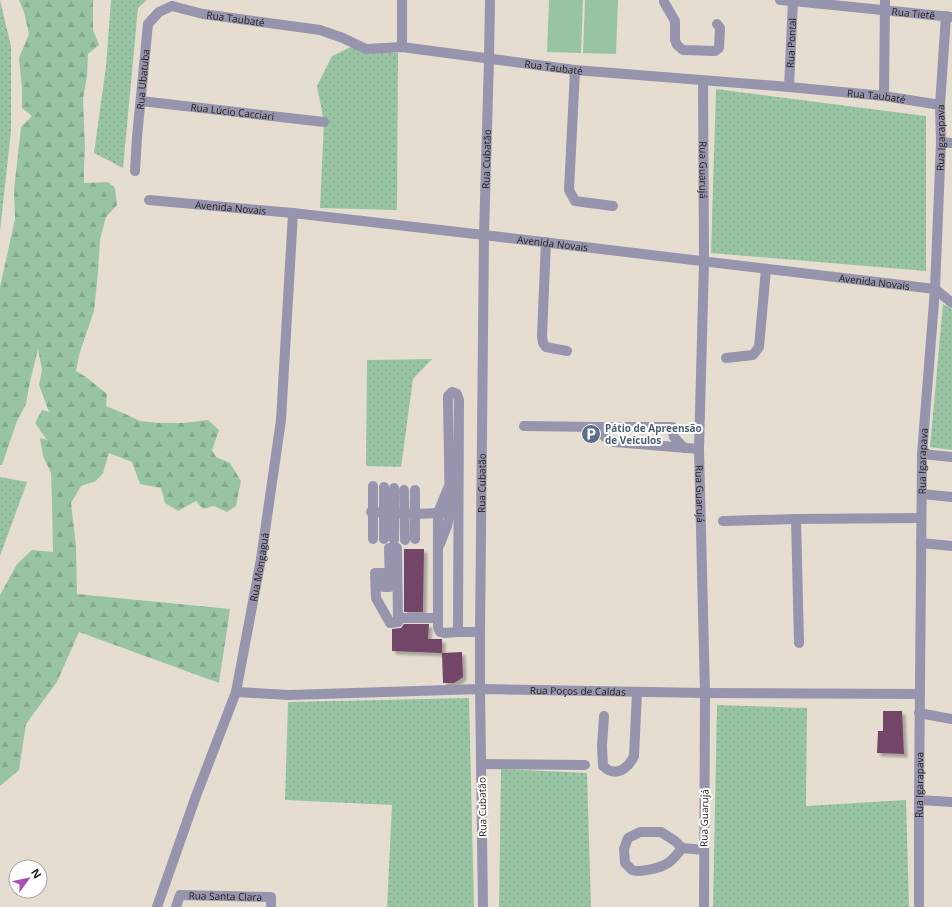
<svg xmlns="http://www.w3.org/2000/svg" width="952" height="907" viewBox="0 0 952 907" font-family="'Open Sans',sans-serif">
	<defs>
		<pattern id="grass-dots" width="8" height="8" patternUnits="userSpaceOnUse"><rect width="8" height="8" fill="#99c4a4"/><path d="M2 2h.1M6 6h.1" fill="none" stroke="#84a88d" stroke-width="1.8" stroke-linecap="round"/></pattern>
		<pattern id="forest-firs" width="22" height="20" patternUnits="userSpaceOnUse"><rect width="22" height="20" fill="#99c4a4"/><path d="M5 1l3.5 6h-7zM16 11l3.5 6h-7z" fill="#84a88d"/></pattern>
		<filter id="shadow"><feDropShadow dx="3.5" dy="3.5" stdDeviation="1" flood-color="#0004"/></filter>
	</defs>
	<rect width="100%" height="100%" fill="#e5ded0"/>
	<path fill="url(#grass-dots)" d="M0,0L11,46V131L0,231Z
		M111,0H147L138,8L123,168L94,153L106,66Z
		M351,47L398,53L397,210L320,208L324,122L317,86L332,56Z
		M716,89L926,116V271L711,253Z
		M943,304L952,309V450L930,447Z
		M432,359L413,379L401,467L366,466L367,360Z
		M0,477L27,482L0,556Z
		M469,698L474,907H387L392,805L285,800L288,702Z
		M717,705L807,708L806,806L906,800L909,907H713Z
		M501,769L587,773L591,907H499Z"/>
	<path fill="url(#forest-firs)" d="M19,0H93V30L99,45L88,54L87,76L83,99L85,148L84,165V183L108,182L115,188L117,205L106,217L100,240L98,273L94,311L79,355L76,371L86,377L107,394L106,406L123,413L140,421L159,423H183L208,420L219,430L212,450L216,457L230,463L241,481L236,506L227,512L214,506L203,509L196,501L178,511L165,503L161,488L140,484L132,462L109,453L103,473L96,481L81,486L71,503L76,546L77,594L230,609L219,683L79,632L57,682L26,724L19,770L0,786V595L17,564L32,550L53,552L52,501L51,473L43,456L40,438L47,440L35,423L42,410L49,412L39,385L42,370L38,349L30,382L26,404L17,421L2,465H0V287L15,219L14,190L21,127L32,116L22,108V89L19,58L29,34L24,12Z"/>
	<path fill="#99c4a4" d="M549,0H583L581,53L547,52Z
		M585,0H618L616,54L583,53Z"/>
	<path fill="#734467" filter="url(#shadow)" d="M404,549H424L423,612H404Z
		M404,624H429L428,639H442V653L392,651V629L401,628Z
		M462,652L463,677L459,680L454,683H443L442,653Z
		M883,711H902L904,754L877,753L878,731H883Z"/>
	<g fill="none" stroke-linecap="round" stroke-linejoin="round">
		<g stroke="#9794ad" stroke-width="10">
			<path d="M664,0V2L675,21V40L677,45L683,50L715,51L719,48L720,28L717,24"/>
			<path id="s1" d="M780,0L793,1L952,17"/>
			<path id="s2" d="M172,6L203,14L320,30L343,38L366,49L402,47L575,70L789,87L884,96L940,105"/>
			<path d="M402,47V0"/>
			<path d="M575,70L569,190L575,201L613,206"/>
			<path id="s3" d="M703,81L704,262L699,449L705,693L704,907"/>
			<path id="s4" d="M789,87L793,0"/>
			<path d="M884,96L885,0"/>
			<path id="s5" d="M141,101L324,122"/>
			<path d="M941,142L952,143"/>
			<path id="s6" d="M135,171L137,137L148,24L159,12L172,6"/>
			<path id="s7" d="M149,200L293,213L484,235L935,289L952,303"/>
			<path d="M546,242L542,336L543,343L546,347L567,351"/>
			<path d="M726,358L753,355L759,347L766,269"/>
			<path d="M524,426L597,427L606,438L614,442L699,449"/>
			<path d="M597,427H672L674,437L684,448"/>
			<path d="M922,454L952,457"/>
			<path d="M404,490L405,540"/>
			<path d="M415,490V539"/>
			<path d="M922,494L952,497"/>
			<path d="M371,512L415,514L438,513V627L440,632L444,633L458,632H480"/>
			<path d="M450,513L448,402V396L452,392L457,394L459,400L458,632"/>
			<path d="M796,519L799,643"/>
			<path d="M723,521L796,519L921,518"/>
			<path d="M373,539V486"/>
			<path d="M384,539V487"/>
			<path d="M394,540V488"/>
			<path d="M921,543L952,546"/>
			<path d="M440,544L447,526L450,513H438L448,488"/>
			<path d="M389,548H397L398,622L390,623L376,598L375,573H383V587H390Z"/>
			<path d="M398,618H438"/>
			<path id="s8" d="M236,692L289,695L480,689L705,693L920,694"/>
			<path d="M919,713L952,719"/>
			<path d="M604,716L602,746L603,766C605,767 608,771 611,771C621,774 630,765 634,756L637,692"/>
			<path d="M481,764L585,765"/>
			<path d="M919,800L952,802"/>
			<path d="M682,848C677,854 673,861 666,864C660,868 639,873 632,870C630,868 627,865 625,863L624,849L628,838L640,832H661L675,841L682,848L704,850"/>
			<path id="s9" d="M157,907L196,796L236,692L261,559L281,420L293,213"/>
			<path id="s10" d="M176,907L180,895L271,897V907"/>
			<path id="s11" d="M483,907L480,689V632L484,235L489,59L490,0"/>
			<path id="s12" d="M919,907V800L922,454L935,289L941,142L940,105L946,16"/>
		</g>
	</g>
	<defs>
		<symbol id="parking-disc" viewBox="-11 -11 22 22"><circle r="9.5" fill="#5c6f8a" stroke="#fff"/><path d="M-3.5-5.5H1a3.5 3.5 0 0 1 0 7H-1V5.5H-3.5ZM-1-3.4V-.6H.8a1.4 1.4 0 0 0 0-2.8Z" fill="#fff"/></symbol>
	</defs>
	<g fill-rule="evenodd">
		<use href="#parking-disc" x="580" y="423" width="22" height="22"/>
	</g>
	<g text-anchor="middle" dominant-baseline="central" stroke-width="4" stroke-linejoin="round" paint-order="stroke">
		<g font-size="10" fill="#24211c" stroke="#fff">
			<text stroke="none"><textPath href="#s1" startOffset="134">Rua Tietê</textPath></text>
			<text stroke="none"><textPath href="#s2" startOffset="65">Rua Taubaté</textPath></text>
			<text stroke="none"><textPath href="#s4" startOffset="44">Rua Pontal</textPath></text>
			<text stroke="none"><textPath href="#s2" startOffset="389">Rua Taubaté</textPath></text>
			<text stroke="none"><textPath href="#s6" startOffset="92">Rua Ubatuba</textPath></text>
			<text stroke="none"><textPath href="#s2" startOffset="713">Rua Taubaté</textPath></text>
			<text stroke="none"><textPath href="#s5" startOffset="92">Rua Lúcio Cacciari</textPath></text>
			<text stroke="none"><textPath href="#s12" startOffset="770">Rua Igarapava</textPath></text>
			<text stroke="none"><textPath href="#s11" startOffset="748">Rua Cubatão</textPath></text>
			<text stroke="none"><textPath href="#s3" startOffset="89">Rua Guarujá</textPath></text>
			<text stroke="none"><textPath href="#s7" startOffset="82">Avenida Novais</textPath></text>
			<text stroke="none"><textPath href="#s7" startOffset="406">Avenida Novais</textPath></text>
			<text stroke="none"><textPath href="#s7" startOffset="730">Avenida Novais</textPath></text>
			<text stroke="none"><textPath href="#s12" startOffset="446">Rua Igarapava</textPath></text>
			<text stroke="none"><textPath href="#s11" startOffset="424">Rua Cubatão</textPath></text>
			<text stroke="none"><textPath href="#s3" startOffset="413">Rua Guarujá</textPath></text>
			<text stroke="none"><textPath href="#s9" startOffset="356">Rua Mongaguá</textPath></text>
			<text stroke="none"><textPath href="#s8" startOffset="342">Rua Poços de Caldas</textPath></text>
			<text stroke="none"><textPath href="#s12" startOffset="122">Rua Igarapava</textPath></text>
			<text transform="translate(482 807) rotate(-91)">Rua Cubatão</text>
			<text transform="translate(704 818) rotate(-89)">Rua Guarujá</text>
			<text stroke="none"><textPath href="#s10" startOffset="58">Rua Santa Clara</textPath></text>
		</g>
		<g font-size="10" font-weight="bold" fill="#4e5e75" stroke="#fff" text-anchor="start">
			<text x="605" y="428">Pátio de Apreensão<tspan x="605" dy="12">de Veículos</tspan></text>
		</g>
	</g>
	<g transform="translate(28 879) rotate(57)"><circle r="19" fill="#ffffff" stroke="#a7a6a4"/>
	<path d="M0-3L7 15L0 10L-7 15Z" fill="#ad4eb7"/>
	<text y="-6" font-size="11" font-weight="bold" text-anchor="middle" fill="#24211c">N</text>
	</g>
</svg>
